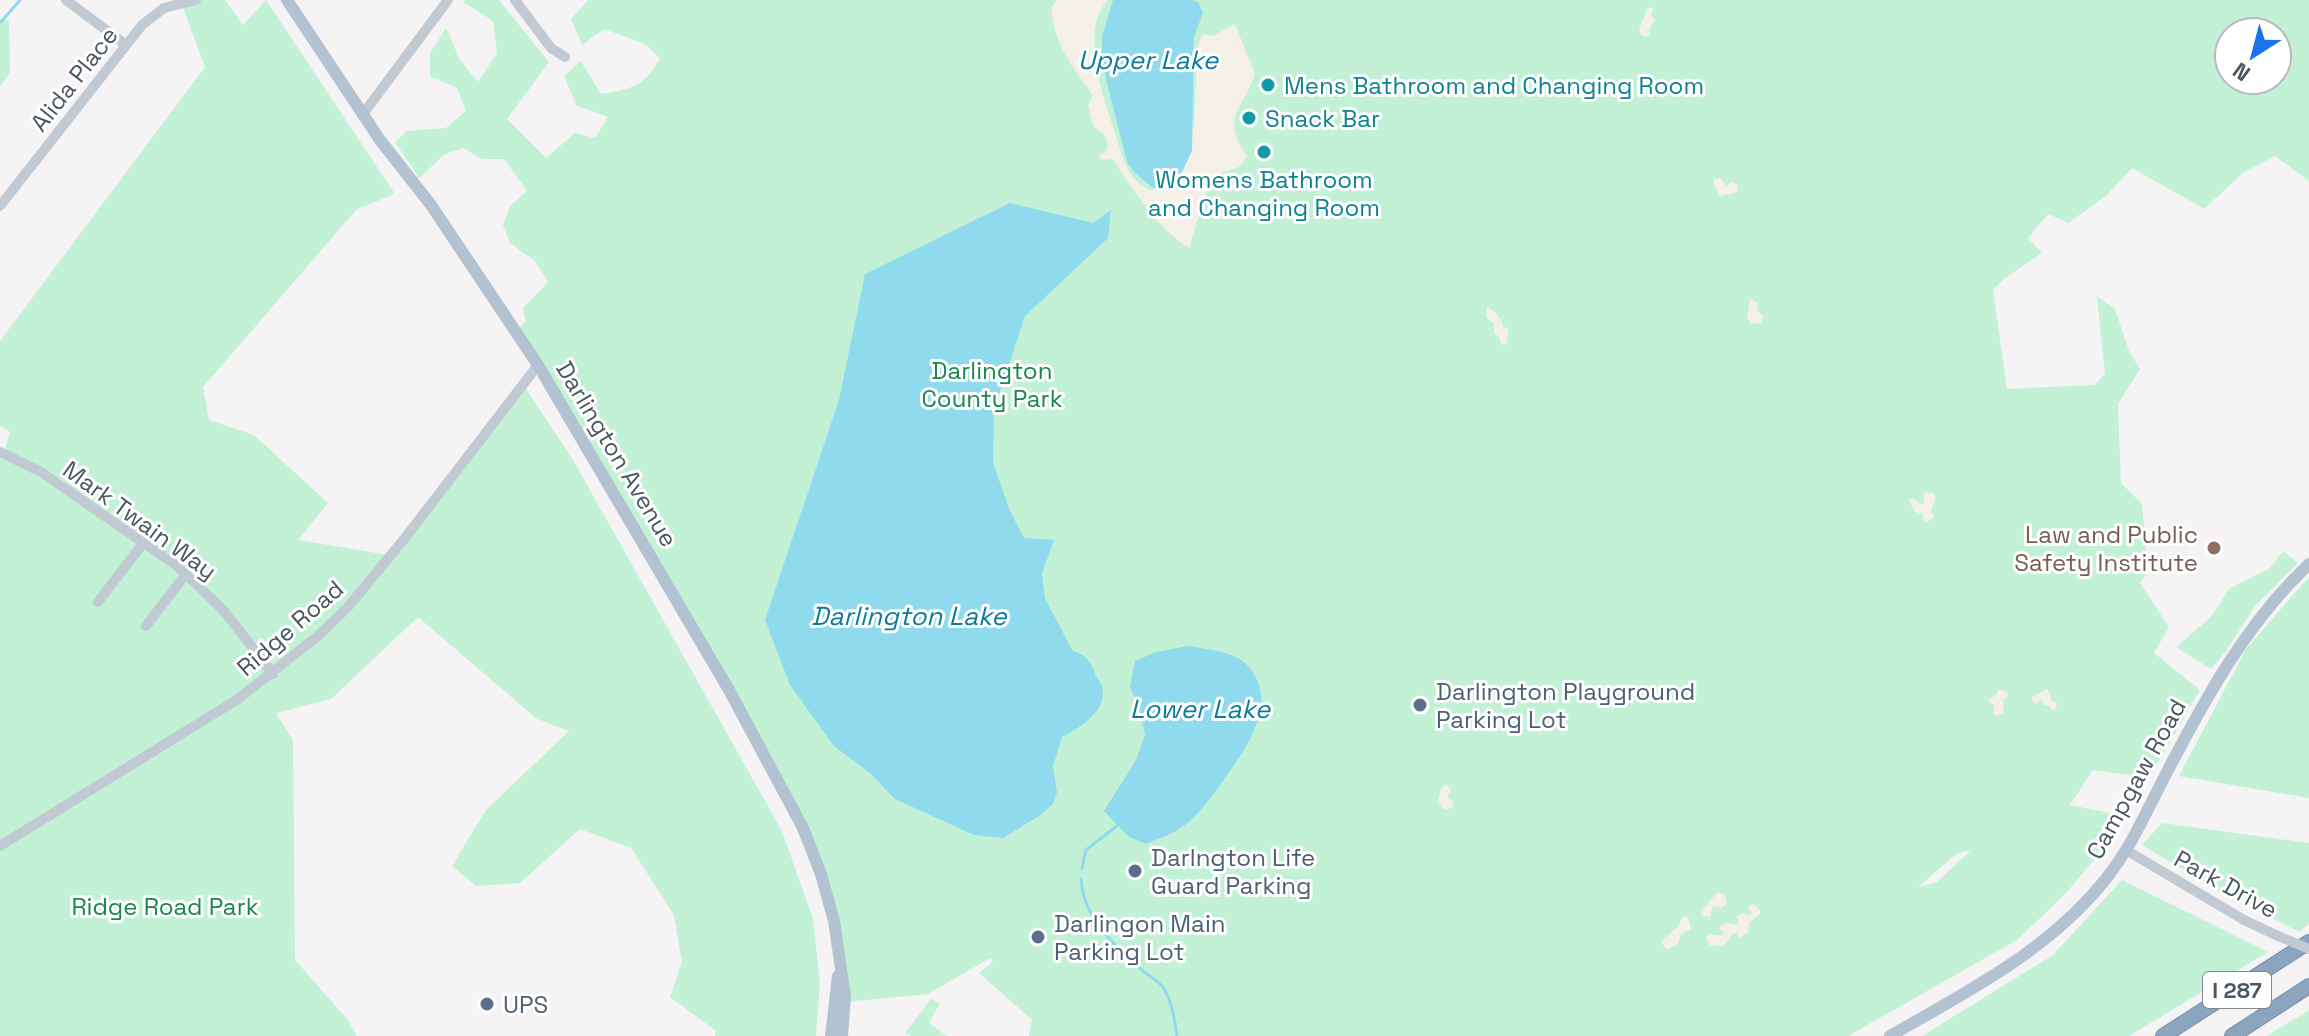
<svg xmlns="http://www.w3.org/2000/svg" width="2309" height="1036" viewBox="0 0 2309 1036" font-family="'Space Grotesk',sans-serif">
	<rect width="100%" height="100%" fill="#f5f3f3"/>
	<path fill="#c3f1d5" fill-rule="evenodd" d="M180,0H225L243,25L266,0L395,194L357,209L203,387L209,420L254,435L328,503L298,540L388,555L525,387L573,460L782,831L813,919L820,983L816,1036H715L716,1031L670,997L682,962L674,915L631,848L580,829L520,883L476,886L452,866L486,810L569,731L537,719L418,617L331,699L276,713L293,740L295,960L348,1020L357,1036H0V451L5,449L10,432L0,426V341L205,67Z
		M466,0H499L549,62L507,119L546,158L575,133L595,138L608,117L577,106L564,76L581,61L601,94C633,89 645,86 660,58L645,44L604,29L582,45L571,19L588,0H2309V181L2275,156L2243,173L2204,209L2132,168L2107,195L2068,223L2048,214L2028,238L2042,253L2005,278L1993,290L2007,389L2095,385L2105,373L2097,296L2115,309L2129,351L2140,369L2118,404L2121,483L2142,504L2148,572L2140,583L2169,627L2154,653L2200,690L2149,778L2093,770L2070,805L2120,815L2115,835L2065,894L2017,940L1848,1036H1029L1032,1020L979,973L993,962L990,958L928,994L845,1002L838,945L803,828L516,331L526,321L523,308L548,282L535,261L510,243L503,225L510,206L527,191L504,159H482L463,148L445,154L419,178L395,142L407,131L446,128L466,111L457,88L430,76V53L446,28L460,60L478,82L497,53L493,21L463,2ZM2229,32H2277V80H2229ZM1971,850L1937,882L1918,887L1956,854Z
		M0,19L9,21L10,73L0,86Z
		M2283,551L2298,563L2255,606L2226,651L2211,669L2176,647L2212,616L2229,589L2270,568Z
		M2309,577V798L2179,776L2246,649Z
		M2162,823L2309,843V924L2299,932L2223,894L2142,845Z
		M2122,880L2268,952L2129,1036H1922L2053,955Z
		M931,999L940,1003L929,1023L947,1036H912L905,1033Z
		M2309,1010V1036H2267Z"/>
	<path fill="#f5f0e5" d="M1057,0H1108C1079,30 1103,96 1114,130C1121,150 1125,177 1146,188C1154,192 1163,189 1170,186L1194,126L1197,48L1203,34L1213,36L1235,24L1255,74C1242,112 1220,115 1247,157L1239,167L1211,176L1189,248C1156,227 1134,191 1113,159L1101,160L1099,156L1104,154L1108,147L1105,135L1093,126L1088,105L1093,95C1075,71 1050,38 1052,6Z
		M1648,7L1653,8L1651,15L1655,21L1650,27L1649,35L1646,37L1641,35L1639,30Z
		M1720,178L1727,186L1732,182L1737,184L1738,192L1720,196L1713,182L1714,179Z
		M1750,299L1758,303L1757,310L1763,316L1761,323L1751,324L1747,318Z
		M1487,307L1495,312L1502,321V326L1509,330L1506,345L1501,344L1499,336L1494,333V324L1486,317Z
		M1928,492L1933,493L1936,498L1931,511L1934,517L1925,523L1922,514L1915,512L1909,500L1914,498L1921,505L1924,504V494Z
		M1999,689L2007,692L2008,696L2003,700L2004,712L1998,716L1994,714V706L1988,700L1995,696Z
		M2047,689L2052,701L2057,703L2055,711L2051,709L2050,706L2044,705L2042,700L2035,704L2032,700V697Z
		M1446,784L1451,789L1447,798L1454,801L1452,808L1444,810L1438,800L1441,789Z
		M1718,892L1725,895L1727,904L1721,908L1713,906L1710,917L1703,916L1700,912Z
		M1753,904L1760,910V914L1749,923L1748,932L1739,939L1737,933H1734L1723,946L1709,945L1706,938L1709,934L1722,936L1724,933L1719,929L1721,926L1727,923L1738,925L1737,916L1743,913L1750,916L1752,913L1748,907Z
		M1683,916L1688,917L1691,929L1681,934L1678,944L1669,949L1665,948L1661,941L1678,927Z"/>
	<path fill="#90daee" d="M1113,0H1191L1198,2L1203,13L1194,37L1192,151L1182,172L1170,186L1153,188L1134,172L1127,162L1102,63V37Z
		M1010,203L1093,223L1111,210L1108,238L1025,316L994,410L993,463L1010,511L1024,538L1054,540L1042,573L1045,598L1072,650C1087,656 1091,662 1096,676C1098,680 1101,683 1102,687C1109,710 1078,729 1062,737L1053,766L1057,793L1053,804L1039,816L1003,838L974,835L895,799L870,773L834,746L790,685L765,620L839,400L865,274Z
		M1188,646C1206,649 1234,651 1247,665C1282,702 1244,752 1222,782C1211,797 1200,814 1185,825C1173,834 1160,838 1146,844L1129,837L1104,811L1136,760L1145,735L1139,707L1130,687L1135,661L1156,652Z"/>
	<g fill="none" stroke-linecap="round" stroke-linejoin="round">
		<path stroke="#90daee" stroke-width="3" d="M0,23L20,0
			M1082,868L1086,850L1118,825
			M1081,879C1083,919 1115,946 1143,971C1149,976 1158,981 1163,987C1172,1000 1175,1020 1177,1036"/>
		<defs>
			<path id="highway" d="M2163,1036L2309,942
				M2232,1036L2309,986"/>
		</defs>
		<use href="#highway" stroke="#7690ad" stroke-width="16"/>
		<path stroke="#c1cad2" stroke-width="10" d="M66,0L126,45
			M515,0L551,48L565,57
			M363,114L448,0
			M0,206L142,25L164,8L196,0
			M0,452L41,472L177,566L224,611L273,674
			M98,602L144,542
			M146,626L186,574
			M0,846L238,699L319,635L347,608L405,538L538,365
			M2126,850L2244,920L2278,936"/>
		<path stroke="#b3c2d1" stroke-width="12" d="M287,0L380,140L431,205L538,365L729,690L803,828L821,874L834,921L845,996L842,1036
			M831,1036L838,976
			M1890,1036C1968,991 2048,951 2105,880C2131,848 2147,810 2166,774C2206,697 2246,624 2309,564"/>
		<use href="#highway" stroke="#8ba5c1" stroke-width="14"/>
		<path stroke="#c1cad2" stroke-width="10" d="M2278,936L2309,949"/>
	</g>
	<g fill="#0f9aa8" stroke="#fff" stroke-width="3">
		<circle cx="1268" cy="85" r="8"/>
		<circle cx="1249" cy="118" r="8"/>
		<circle cx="1264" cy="152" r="8"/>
	</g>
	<circle fill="#8d6e63" stroke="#fff" stroke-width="3" cx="2214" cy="548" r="8"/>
	<g fill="#5c6f8a" stroke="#fff" stroke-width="3">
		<circle cx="1420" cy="705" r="8"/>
		<circle cx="1135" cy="871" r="8"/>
		<circle cx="1038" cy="937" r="8"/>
		<circle cx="487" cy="1004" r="8"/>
	</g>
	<g text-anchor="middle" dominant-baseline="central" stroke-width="6" stroke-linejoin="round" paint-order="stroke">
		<rect fill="#fff" stroke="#808990" stroke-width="2" x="2203" y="972" width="68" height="36" rx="6"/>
		<g font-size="22" font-weight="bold" fill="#4a5661">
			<text x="2237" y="990">I 287</text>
		</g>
		<g font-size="24" fill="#4a5661" stroke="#fff">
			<text transform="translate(74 79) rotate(-52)">Alida Place</text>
			<text transform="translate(617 454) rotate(59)">Darlington Avenue</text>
			<text transform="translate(140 520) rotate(36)">Mark Twain Way</text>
			<text transform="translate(290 628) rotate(-41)">Ridge Road</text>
			<text transform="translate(2136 779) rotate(-61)">Campgaw Road</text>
			<text transform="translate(2226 884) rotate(29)">Park Drive</text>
		</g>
		<g font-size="24" fill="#0d838f" stroke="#fff" text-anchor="start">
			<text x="1284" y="85">Mens Bathroom and Changing Room</text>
			<text x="1265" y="118">Snack Bar</text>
			<text x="1264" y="179" text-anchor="middle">Womens Bathroom<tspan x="1264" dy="28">and Changing Room</tspan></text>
		</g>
		<g font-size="24" fill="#17864f" stroke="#fff">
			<text x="992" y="370">Darlington<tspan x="992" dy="28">County Park</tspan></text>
			<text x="165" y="906">Ridge Road Park</text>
		</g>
		<g font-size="24" fill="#785e54" stroke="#fff" text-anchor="end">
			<text x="2198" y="534">Law and Public<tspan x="2198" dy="28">Safety Institute</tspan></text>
		</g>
		<g font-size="24" fill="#4e5e75" stroke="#fff" text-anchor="start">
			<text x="1436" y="691">Darlington Playground<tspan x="1436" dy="28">Parking Lot</tspan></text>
			<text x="1151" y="857">Darlngton Life<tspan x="1151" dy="28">Guard Parking</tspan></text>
			<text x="1054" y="923">Darlingon Main<tspan x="1054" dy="28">Parking Lot</tspan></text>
			<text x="503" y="1004">UPS</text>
		</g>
		<g font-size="26" font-style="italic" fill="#0c7c9b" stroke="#fff">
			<text x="1148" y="60">Upper Lake</text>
			<text x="909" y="616">Darlington Lake</text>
			<text x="1200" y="709">Lower Lake</text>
		</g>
	</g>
	<g transform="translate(2253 56) rotate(216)"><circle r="38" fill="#ffffff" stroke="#b7bbc0" stroke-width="2"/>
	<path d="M0-6L14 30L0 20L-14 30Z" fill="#1a73e8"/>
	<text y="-12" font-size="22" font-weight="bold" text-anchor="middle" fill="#4a5661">N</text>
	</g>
</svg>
